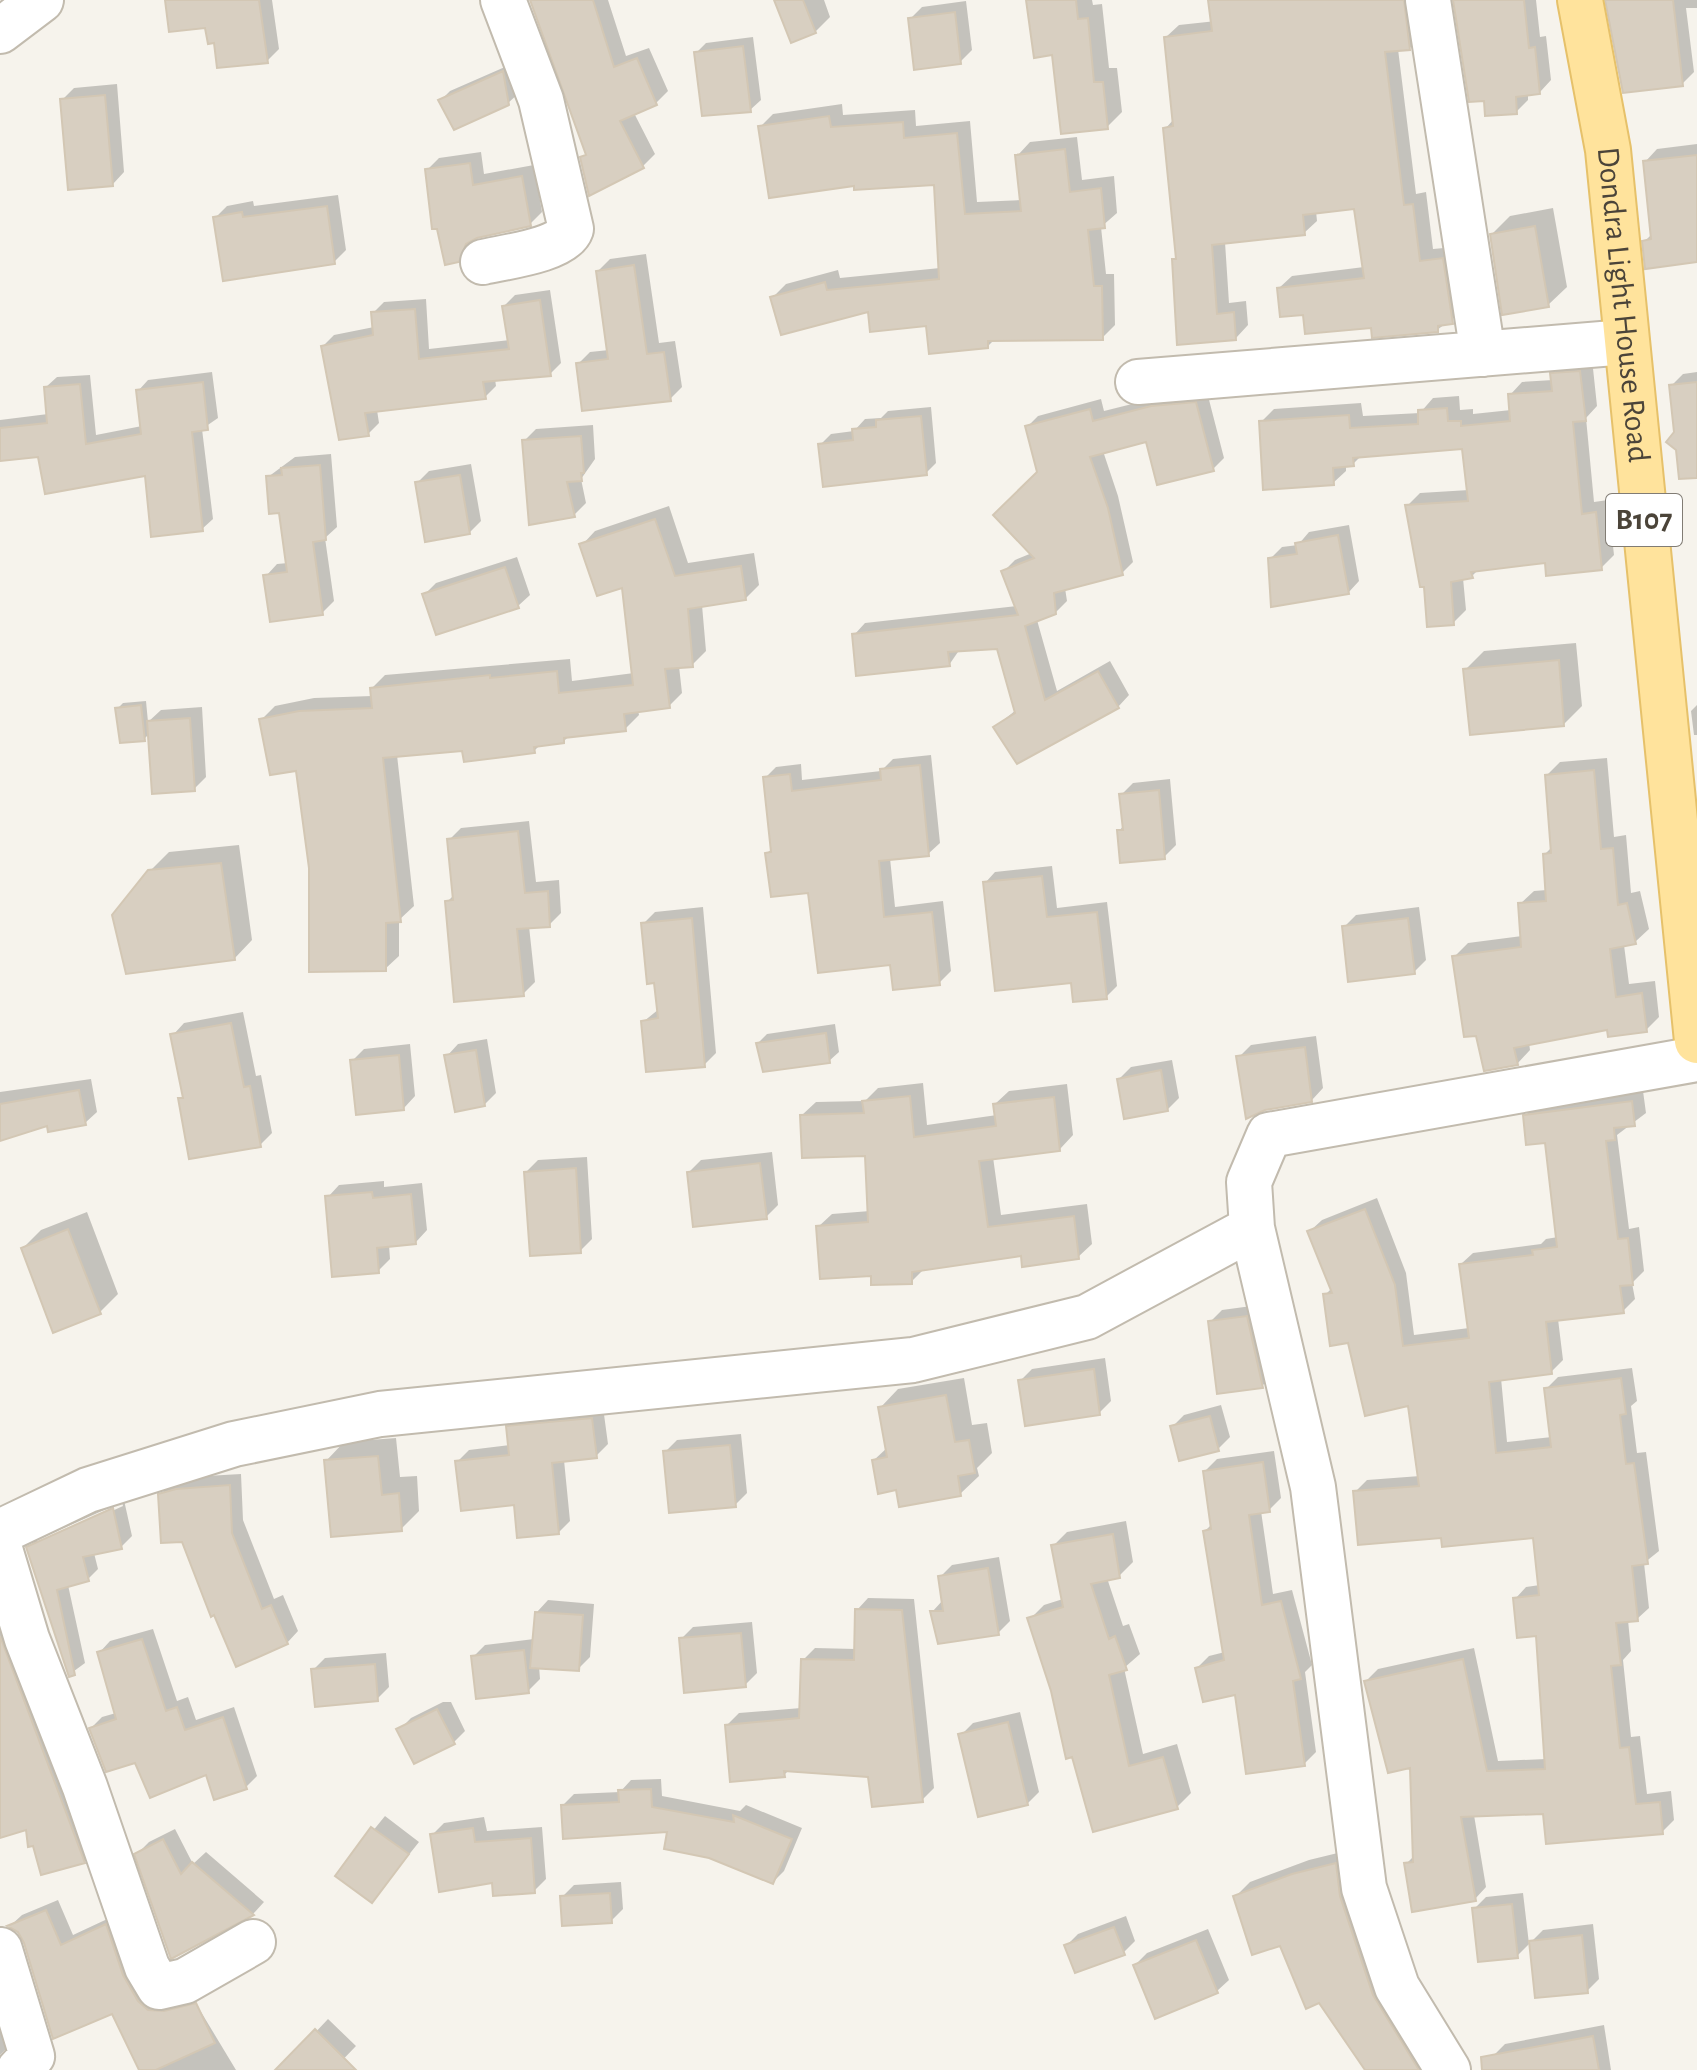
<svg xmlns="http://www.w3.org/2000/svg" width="1697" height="2070" viewBox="0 0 1697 2070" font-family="'Alegreya Sans',sans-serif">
	<rect width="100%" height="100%" fill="#f6f3ec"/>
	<path fill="#0003" fill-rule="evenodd" d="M167,0H272L279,49L267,61L216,40L207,26Z
		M532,0H608L626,56L649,48L668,91L656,103L634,113L655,154L643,166L591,193L582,158L587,153Z
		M776,0H824L830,17L815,32Z
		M1028,0H1092L1093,5L1102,4L1109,68H1117L1122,112L1107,127L1054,53Z
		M1327,0H1417L1422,35L1410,48L1398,49L1416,194L1426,192L1433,249L1455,247L1465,309L1437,330L1304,313L1279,288L1292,276L1364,267L1356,206L1316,211L1317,221L1304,233L1225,242L1229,303L1246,301L1248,325L1236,338L1174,260L1178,256L1165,129L1174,119L1166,37L1179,25L1328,9Z
		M1455,0H1536L1540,37L1546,36L1551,80L1540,92L1528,93V100L1516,112L1486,98Z
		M1606,0H1697V8H1686L1694,72L1682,84Z
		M966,1L972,50L960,62L910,19L922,7Z
		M753,37L761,100L750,110L696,53L706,43Z
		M512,64L518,94L508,103L441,100L450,91Z
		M117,84L124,172L113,184L62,100L74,88Z
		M842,104L843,115L915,110L916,126L970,121L977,202L1022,200L1018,155L1030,142L1077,137L1082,180L1114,176L1117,213L1101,227L1106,274H1114L1115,325L1102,338L995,339L988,346L928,324L870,310L773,297L786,284L838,270L840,278L940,268L935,183L856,184L760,127L773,114Z
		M1697,144V260L1644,242L1652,234L1645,162L1657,149Z
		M481,152L484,174L534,165L542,212L530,224L474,237L470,248L458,260L427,170L439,158Z
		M338,195L346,250L334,262L215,218L227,206L253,201L254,206Z
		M1553,208L1567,287L1548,305L1492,234L1510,216Z
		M646,254L659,343L675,341L682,387L670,399L578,364L590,352L609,350L598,271L610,259Z
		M550,290L561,363L550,374L495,379L496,386L485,397L377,410L379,423L368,434L323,346L334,335L374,327L373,313L384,302L426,299L429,349L510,340L504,306L515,295Z
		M1592,359L1597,406L1586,418L1594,502L1608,500L1614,555L1601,568L1547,561L1479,569L1472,576L1463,578L1466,610L1453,623L1425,585L1407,506L1420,493L1469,490L1464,447L1362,455L1353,464L1346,465V471L1333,483L1261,422L1274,409L1361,403L1363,416L1420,413L1433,398L1459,396L1460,410L1473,409V414L1511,410L1510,395L1522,382L1553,380V374L1565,361Z
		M212,372L218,418L202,429L213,519L202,529L147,474L40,455L0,459V420L48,414L46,387L57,377L90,375L96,435L142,426L138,391L148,380Z
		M1697,372V453L1676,433L1671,386L1683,374Z
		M1207,392L1224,458L1213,469L1147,439L1103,451L1118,496L1133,562L1122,573L1065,588L1067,601L1055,613L1037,620L1057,691L1110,661L1129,695L1118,707L995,727L1016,710L998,647L960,649L949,665L854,635L865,623L1017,606L1004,571L1015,560L1032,553L1039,472L1027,427L1038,416L1101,399L1104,411L1164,396Z
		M931,407L936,463L926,473L820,445L831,434L854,431L865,419L881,418L888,411Z
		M593,425L595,459L581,479L586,503L574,515L524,441L536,429Z
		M331,454L337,527L325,538L334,601L322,613L266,576L277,564L288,563L281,511L268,477L295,457Z
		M471,464L481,521L469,533L417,483L429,471Z
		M669,506L688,563L754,553L759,585L745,599L702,605L706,651L692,665L679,666L682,693L669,706L638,710L639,715L625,729L569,736L563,742L541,744L534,751L464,748L397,755L414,906L399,920V956L385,969L311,868L297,768L261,720L275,706L314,698L372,696V688L385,675L570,659L572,681L634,673L624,585L582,545L595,531Z
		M1349,525L1359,581L1348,593L1270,559L1282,547L1298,545L1309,532Z
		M517,557L530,595L518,606L424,595L436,583Z
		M1576,643L1582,706L1564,724L1465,670L1484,651Z
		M146,701L148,722L161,710L202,707L206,777L194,789L149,734L144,739L117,709L123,703Z
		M1697,705V735H1694L1691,711Z
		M931,755L940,843L928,854L890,858L895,907L943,901L951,971L939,983L892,963L767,853L772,849L765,778L776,767L801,764L802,780L881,771L893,759Z
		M1607,758L1614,837L1626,835L1631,893L1640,891L1649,929L1635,942L1624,945L1629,984L1655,981L1659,1017L1646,1030L1609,1027L1529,1043L1530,1050L1517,1064L1454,957L1468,943L1522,936L1520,904L1534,891L1547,890L1545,854L1552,847L1547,775L1560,762Z
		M1170,779L1176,845L1164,857L1119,831L1124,825L1121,795L1133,783Z
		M529,821L536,882L559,880L561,913L549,925L529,926L535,982L523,994L447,902L455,894L449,840L461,828Z
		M239,845L252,940L234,959L150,871L169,852Z
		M1052,866L1057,908L1107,902L1117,986L1106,997L1073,981L985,883L995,872Z
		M703,907L716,1053L704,1065L643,1022L659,1009L643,924L655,912Z
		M1419,907L1426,960L1414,972L1344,927L1356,915Z
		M243,1012L256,1076L261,1075L272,1133L260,1145L180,1099L184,1095L173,1035L184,1023Z
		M835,1024L839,1052L829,1061L758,1043L767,1034Z
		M1316,1036L1323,1088L1312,1100L1239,1057L1251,1045Z
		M487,1039L496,1093L484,1105L447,1056L458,1044Z
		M410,1044L415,1096L404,1108L352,1061L364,1049Z
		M1172,1060L1179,1098L1167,1110L1119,1079L1131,1067Z
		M91,1079L97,1112L85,1123L49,1124L0,1139V1092Z
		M923,1083L927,1125L997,1115L995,1104L1009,1091L1067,1084L1073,1135L1060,1149L993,1157L1001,1215L1087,1204L1092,1244L1078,1257L1023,1254L925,1268L911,1282L872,1273L818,1227L832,1214L870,1211L867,1154L802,1115L816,1102L865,1101L878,1088Z
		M1643,1091L1646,1113L1617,1135L1629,1229L1639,1227L1644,1271L1632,1283L1635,1299L1623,1311L1558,1319L1563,1360L1551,1372L1501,1378L1507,1442L1552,1437L1546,1389L1558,1377L1632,1368L1637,1401L1631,1406L1637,1453L1646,1452L1659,1551L1644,1563L1649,1608L1637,1619L1628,1620L1631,1651L1623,1660L1631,1737L1640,1736L1647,1794L1671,1791L1674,1820L1662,1832L1545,1812L1474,1815L1486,1887L1475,1899L1406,1864L1414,1856L1411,1766L1366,1681L1378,1669L1474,1648L1498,1761L1546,1759L1538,1633L1515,1599L1526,1587L1540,1585L1535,1536L1355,1492L1367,1480L1420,1476L1410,1404L1350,1341L1325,1295L1332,1288L1310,1231L1322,1220L1377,1198L1406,1273L1414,1335L1469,1328L1461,1264L1473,1253L1541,1244L1546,1239L1558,1237L1546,1141L1525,1116L1537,1104Z
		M772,1152L778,1205L766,1217L689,1172L701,1160Z
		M587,1157L592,1239L580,1251L526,1172L538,1160Z
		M384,1181V1187L422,1183L427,1230L416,1242L389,1245L390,1259L378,1271L328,1197L339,1185Z
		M87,1212L118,1294L100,1312L23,1248L41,1230Z
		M1259,1305L1274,1374L1262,1386L1210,1322L1222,1310Z
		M1105,1358L1111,1401L1099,1413L1020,1381L1032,1369Z
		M964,1378L972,1425L987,1423L992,1453L977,1468L979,1476L960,1494L874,1460L888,1447L880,1408L898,1389Z
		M1221,1405L1230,1437L1218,1449L1172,1427L1184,1415Z
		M603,1407L608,1444L596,1456L564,1460L570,1521L558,1533L457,1462L469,1450L510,1445L508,1427L520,1415Z
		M741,1434L747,1493L735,1505L665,1452L677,1440Z
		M396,1438L400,1477L417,1476L419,1511L401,1529L326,1461L344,1442Z
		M1274,1451L1281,1498L1269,1510L1261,1511L1273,1594L1292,1590L1312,1665L1305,1672L1316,1752L1304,1764L1236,1692L1197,1668L1209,1656L1225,1652L1205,1531L1212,1524L1205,1471L1217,1459Z
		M241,1474L243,1520L274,1599L283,1595L298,1631L287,1643L160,1495L172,1483L189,1477Z
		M124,1500L132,1536L121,1547L94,1553L98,1569L88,1579L68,1585L85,1663L70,1674L28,1548L38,1538ZM122,1502L123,1506L37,1545V1540Z
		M1126,1521L1133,1562L1119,1576L1107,1578L1123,1626L1129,1624L1140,1654L1124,1668L1143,1754L1177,1744L1191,1793L1177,1807L1095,1829L1030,1619L1044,1605L1063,1599L1053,1546L1067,1532Z
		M999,1557L1010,1621L998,1633L932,1612L943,1600L940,1577L952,1565Z
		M0,1580L97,1848L84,1861L28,1827L0,1837Z
		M868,1598L914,1599L934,1788L922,1800L870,1775L790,1769L784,1775L727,1725L739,1713L801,1708L803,1660L815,1648L856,1649L857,1610Z
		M548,1600L594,1604L590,1657L578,1669L539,1666L540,1679L528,1691L473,1657L485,1645L534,1639L537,1612Z
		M752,1622L757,1673L745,1685L681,1639L693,1627Z
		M153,1629L177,1701L188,1697L196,1720L234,1707L257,1776L246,1787L207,1772L136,1760L91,1728L102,1717L116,1713L99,1653L110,1641Z
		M386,1653L389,1687L377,1699L313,1670L325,1658Z
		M443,1702H451L465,1731L453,1743L399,1730L411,1718Z
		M1020,1712L1039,1792L1027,1804L961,1735L973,1723Z
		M661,1779L662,1796L740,1811L746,1805L802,1828L784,1871L773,1882L669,1830L563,1805L574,1794L620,1792L631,1780Z
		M385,1816L419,1842L372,1901L337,1875Z
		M484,1817L487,1831L542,1827L546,1879L534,1891L494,1881L432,1835L444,1823Z
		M175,1829L193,1864L206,1852L264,1902L253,1914L172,1956L137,1854L149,1842Z
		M1350,1850L1445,2070H1367L1281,1944L1236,1896L1250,1882L1309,1860Z
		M621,1882L623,1909L611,1921L562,1897L574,1885Z
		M1523,1893L1529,1944L1517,1956L1474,1909L1486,1897Z
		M58,1900L73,1935L118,1914L192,1997L236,2070H152L116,2010L26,1942L10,1926L22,1915Z
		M1126,1916L1135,1941L1123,1953L1066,1946L1078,1934Z
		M1593,1924L1599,1979L1587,1991L1531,1942L1543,1930Z
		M1208,1929L1229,1980L1217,1991L1135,1965L1147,1953Z
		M0,1981L9,2046L0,2055Z
		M328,2019L356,2046L333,2070H280Z
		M1604,2025L1611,2070H1496L1493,2056L1505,2044Z"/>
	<path fill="#d8cfc1" stroke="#d3c7b4" stroke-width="2" d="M165,0H259L268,63L217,68L214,43L208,44L205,28L169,32Z
		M530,0H593L614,67L637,58L657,105L620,121L644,168L589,196L580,157L586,155Z
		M774,0H803L816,33L791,43Z
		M1026,0H1076L1078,19L1088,18L1094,82H1103L1108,129L1061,134L1052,55L1034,58Z
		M1208,0H1404L1410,50L1385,52L1404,205L1413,204L1420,261L1443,258L1453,324L1438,326V332L1372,338L1371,328L1305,334L1303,315L1280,317L1277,288L1364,278L1354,209L1303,215L1305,235L1212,245L1217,314L1234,312L1236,340L1177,345L1172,259H1176L1163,128L1173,126L1164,37L1212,31Z
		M1453,0H1524L1529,48L1535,47L1540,94L1516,97L1517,114L1485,116L1484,101L1469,102Z
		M1605,0H1673L1683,86L1623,93Z
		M955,12L961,64L914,70L908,18Z
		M743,46L751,112L702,116L694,52Z
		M503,71L509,105L454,130L438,100Z
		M105,95L113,186L68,190L60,99Z
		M829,116L831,127L903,122L904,138L957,133L965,214L1021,211L1015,155L1065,149L1070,192L1101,188L1105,228L1088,230L1094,286H1102L1103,340L988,341V348L929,354L926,326L870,332L868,312L781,335L770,297L825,282L827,290L939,279L934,185L854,190V186L769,198L758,126Z
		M1697,155V262L1645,269L1642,241L1651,239L1643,161Z
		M470,163L473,185L522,176L531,226L477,238L466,244L459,262L445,265L437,229H432L425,169Z
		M327,206L335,264L223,281L213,217L242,212L243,217Z
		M1535,226L1549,307L1502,315L1490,234Z
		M634,265L647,354L664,352L671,401L582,411L576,363L608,359L596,271Z
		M540,300L551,376L483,382L486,399L365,413L369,436L339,440L321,346L373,335L371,312L415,309L419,359L509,349L502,306Z
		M1580,371L1586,421L1573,422L1582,514L1596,512L1602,570L1546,576L1545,563L1471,572L1473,578L1451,582L1454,625L1427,627L1424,587H1420L1405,505L1468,501L1462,449L1353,458L1354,466L1333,468L1334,485L1263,490L1259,421L1349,415L1350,428L1418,424V410L1447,408L1448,421H1461V426L1510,421L1508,394L1552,391L1550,373Z
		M203,382L208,430L192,432L203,531L151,537L145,476L45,494L38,457L0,461V428L47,423L44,387L80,384L86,444L141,434L136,390Z
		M1697,382V478L1679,479L1676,450L1666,442L1674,432L1669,385Z
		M1196,402L1214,471L1157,485L1146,442L1090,457L1108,508L1123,575L1054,593L1056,614L1025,626L1045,700L1098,671L1119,708L1017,764L993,727L1015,713L997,649L948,652L950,666L856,676L852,634L1018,615L1001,571L1034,558L993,515L1037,472L1025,426L1090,409L1093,421L1151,406Z
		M921,416L927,475L823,487L818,444L853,440L852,429L876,427V420Z
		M581,436L584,473H581L582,481L567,482L575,517L529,525L522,440Z
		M320,465L326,540L313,542L323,615L270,622L263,575L287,572L279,513L269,514L266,476L282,475L281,468Z
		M460,475L470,534L425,542L415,482Z
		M655,519L675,576L741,566L746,600L688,609L693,667L665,669L670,708L624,714L626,731L564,738V743L534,747L535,753L464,762L462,751L383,758L401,922L386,923V971L309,972V868L296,771L270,775L259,719L299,711L372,708L370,688L490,675V678L557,671L559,693L633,685L622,588L597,596L579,544Z
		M1338,535L1349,594L1271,607L1268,558L1297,554L1295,543Z
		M505,567L519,608L436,635L422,594Z
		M1559,660L1564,726L1470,735L1463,669Z
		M141,705L145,741L120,743L115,708Z
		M190,718L195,791L152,794L147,721Z
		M920,765L929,856L879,861L884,917L932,912L940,985L893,990L890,965L818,973L808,893L771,897L765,853L771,852L763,777L790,774L792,791L881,780L880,769Z
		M1594,770L1601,849L1613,848L1618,905L1627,903L1636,944L1610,949L1616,997L1642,993L1647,1032L1608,1037L1607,1030L1514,1048L1518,1065L1484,1071L1476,1036L1464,1037L1452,956L1521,947L1518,903L1546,901L1543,854L1551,853L1545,775Z
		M1159,790L1165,859L1120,863L1117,830H1123L1119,794Z
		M518,831L525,893L548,891L550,927L517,929L524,996L454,1002L445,901L453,900L447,839Z
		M221,863L235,960L126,974L112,915L148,870Z
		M1042,876L1047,917L1097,912L1107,999L1073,1002L1071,983L995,991L983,882Z
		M692,918L705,1067L646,1072L641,1021L658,1018L654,983L647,984L641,923Z
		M1408,918L1415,974L1348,982L1342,926Z
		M231,1023L244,1087L250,1086L261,1147L189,1159L178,1098H183L170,1034Z
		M826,1033L830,1063L763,1072L756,1043Z
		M1305,1047L1312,1102L1265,1110L1246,1119L1236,1056Z
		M476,1050L485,1106L455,1112L444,1055Z
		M399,1055L404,1110L356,1115L350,1060Z
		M1161,1070L1168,1111L1124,1119L1117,1079Z
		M79,1090L86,1125L48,1132L47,1126L0,1141V1104Z
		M910,1096L914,1137L996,1126L993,1104L1054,1097L1060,1151L979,1161L988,1227L1074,1216L1079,1259L1022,1267L1021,1256L912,1272V1284L871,1285V1276L820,1279L816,1226L868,1222L865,1156L802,1158L800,1115L864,1113L862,1101Z
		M1632,1101L1635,1126L1614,1128L1615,1140L1606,1141L1618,1239L1628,1238L1633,1285L1620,1286L1624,1313L1546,1322L1552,1374L1489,1382L1496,1453L1551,1447L1544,1388L1621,1378L1626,1414L1620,1415L1626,1464L1634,1463L1648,1564L1632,1566L1638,1621L1616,1623L1621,1665L1611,1666L1620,1748L1629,1747L1636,1804L1660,1802L1663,1834L1546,1844L1543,1814L1461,1817L1476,1901L1412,1912L1404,1863L1413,1862L1410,1768L1388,1773L1364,1681L1463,1659L1487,1771L1545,1769L1536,1636L1517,1638L1513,1598L1539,1595L1533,1538L1442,1547L1441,1538L1358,1545L1353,1491L1419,1486L1408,1406L1365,1416L1348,1343L1330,1346L1323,1294L1332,1293L1307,1231L1365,1209L1395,1285L1403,1346L1469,1338L1459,1264L1533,1255L1532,1250L1557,1247L1545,1143L1526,1145L1523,1115Z
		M760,1163L767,1219L693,1227L687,1172Z
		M576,1168L581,1253L530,1256L524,1172Z
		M372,1192L373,1198L411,1194L416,1244L377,1248L379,1273L332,1277L325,1196Z
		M68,1229L101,1314L53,1333L21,1248Z
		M1247,1316L1263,1388L1217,1394L1208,1321Z
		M1094,1369L1100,1415L1025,1426L1018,1380Z
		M946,1395L955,1442L969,1440L975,1473L958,1476L961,1496L899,1507L896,1490L878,1494L872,1460L887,1457L878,1407Z
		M1210,1416L1219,1451L1179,1461L1170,1426Z
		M592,1418L597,1458L552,1463L559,1534L517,1538L514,1505L461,1511L455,1461L509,1455L506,1426Z
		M730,1445L736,1507L669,1513L663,1451Z
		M378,1456L382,1495L399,1493L402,1531L331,1537L324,1460Z
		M1263,1462L1270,1512L1249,1515L1262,1605L1281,1601L1301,1679L1293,1681L1305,1766L1246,1774L1235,1695L1203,1702L1195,1668L1224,1660L1203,1531L1211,1529L1203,1471Z
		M230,1485L232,1533L262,1609L271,1605L288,1644L236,1667L214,1615L211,1617L182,1542L161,1543L158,1494L176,1489Z
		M113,1508L122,1549L83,1557L89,1581L57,1590L75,1675L69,1677L26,1547Z
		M1113,1534L1120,1578L1091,1584L1109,1639L1115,1636L1127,1670L1109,1675L1129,1766L1163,1757L1178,1809L1093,1832L1072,1757L1066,1759L1051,1691L1027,1618L1063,1607L1051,1545Z
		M988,1568L999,1635L938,1644L930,1611H943L938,1576Z
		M855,1609L902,1610L923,1802L872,1807L868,1777L784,1771L785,1777L730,1782L725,1725L799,1718L801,1659L854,1660Z
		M535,1612L583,1615L579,1671L530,1668Z
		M741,1633L746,1687L684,1693L679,1638Z
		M0,1636L85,1863L41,1875L33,1846L28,1847L26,1830L0,1838Z
		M142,1639L166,1711L177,1707L185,1730L223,1717L247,1789L214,1800L206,1775L150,1798L135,1763L106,1772L89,1728L116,1719L97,1652Z
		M524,1650L529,1693L476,1699L471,1656Z
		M375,1664L378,1701L315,1707L311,1669Z
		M437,1709L455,1744L414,1764L396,1729Z
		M1008,1722L1028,1805L978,1817L958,1734Z
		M651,1789L652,1807L734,1822L733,1815L792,1839L773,1884L709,1858L664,1849L667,1832L563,1839L561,1805L619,1802L618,1790Z
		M371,1827L409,1854L372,1903L335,1876Z
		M473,1828L475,1842L531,1838L535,1893L493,1896L492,1883L439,1892L430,1834Z
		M163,1839L181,1874L192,1862L254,1915L171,1959L134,1854Z
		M1336,1863L1340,1896L1373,1995L1419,2070H1365L1319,2003L1306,2009L1280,1946L1252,1955L1233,1896L1292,1874Z
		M610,1893L612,1923L562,1926L560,1896Z
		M1512,1904L1518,1958L1478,1962L1472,1908Z
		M46,1910L61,1945L106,1924L123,1975L138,2001L148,2010L164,2011L196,2003L215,2043L156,2070H139L112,2014L53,2039L24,1943L18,1932L7,1926Z
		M1114,1927L1125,1955L1075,1973L1064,1945Z
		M1582,1935L1588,1993L1535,1998L1529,1941Z
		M1196,1940L1218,1993L1155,2019L1133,1965Z
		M315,2029L356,2070H275Z
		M1593,2036L1599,2070H1482L1481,2057Z"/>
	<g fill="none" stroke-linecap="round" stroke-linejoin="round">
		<defs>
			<path id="minor" d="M1428,0L1483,354
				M0,31L41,0
				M483,262C504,257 564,250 571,229L541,100L503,0
				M1138,382L1626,342
				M0,1532L88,1490L234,1444L380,1414L913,1360L1087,1317L1252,1228
				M0,1549L27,1639L85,1787L147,1967L159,1987L185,1981L253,1942
				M0,1950L32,2056L19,2070
				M1448,2070L1397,1987L1364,1888L1313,1487L1252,1228L1249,1182L1269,1135L1697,1059"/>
			<g id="major">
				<path id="s1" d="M1580,0L1608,150L1697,1041"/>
			</g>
		</defs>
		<use href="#minor" stroke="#c2bbae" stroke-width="48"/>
		<use href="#major" stroke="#e6c16a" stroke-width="48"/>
		<use href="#minor" stroke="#fff" stroke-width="44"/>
		<use href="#major" stroke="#ffe39c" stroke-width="44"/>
	</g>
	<g text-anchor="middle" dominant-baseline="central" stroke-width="7" stroke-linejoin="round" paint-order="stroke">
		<rect fill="#fff" stroke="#817c74" stroke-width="2" x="1606" y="494" width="76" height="52" rx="6"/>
		<g font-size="30" font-weight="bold" fill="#4b4439">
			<text x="1644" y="520">B107</text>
		</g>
		<g font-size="32" fill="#4b4439" stroke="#fff">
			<text stroke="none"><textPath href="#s1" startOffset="308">Dondra Light House Road</textPath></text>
		</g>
	</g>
</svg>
